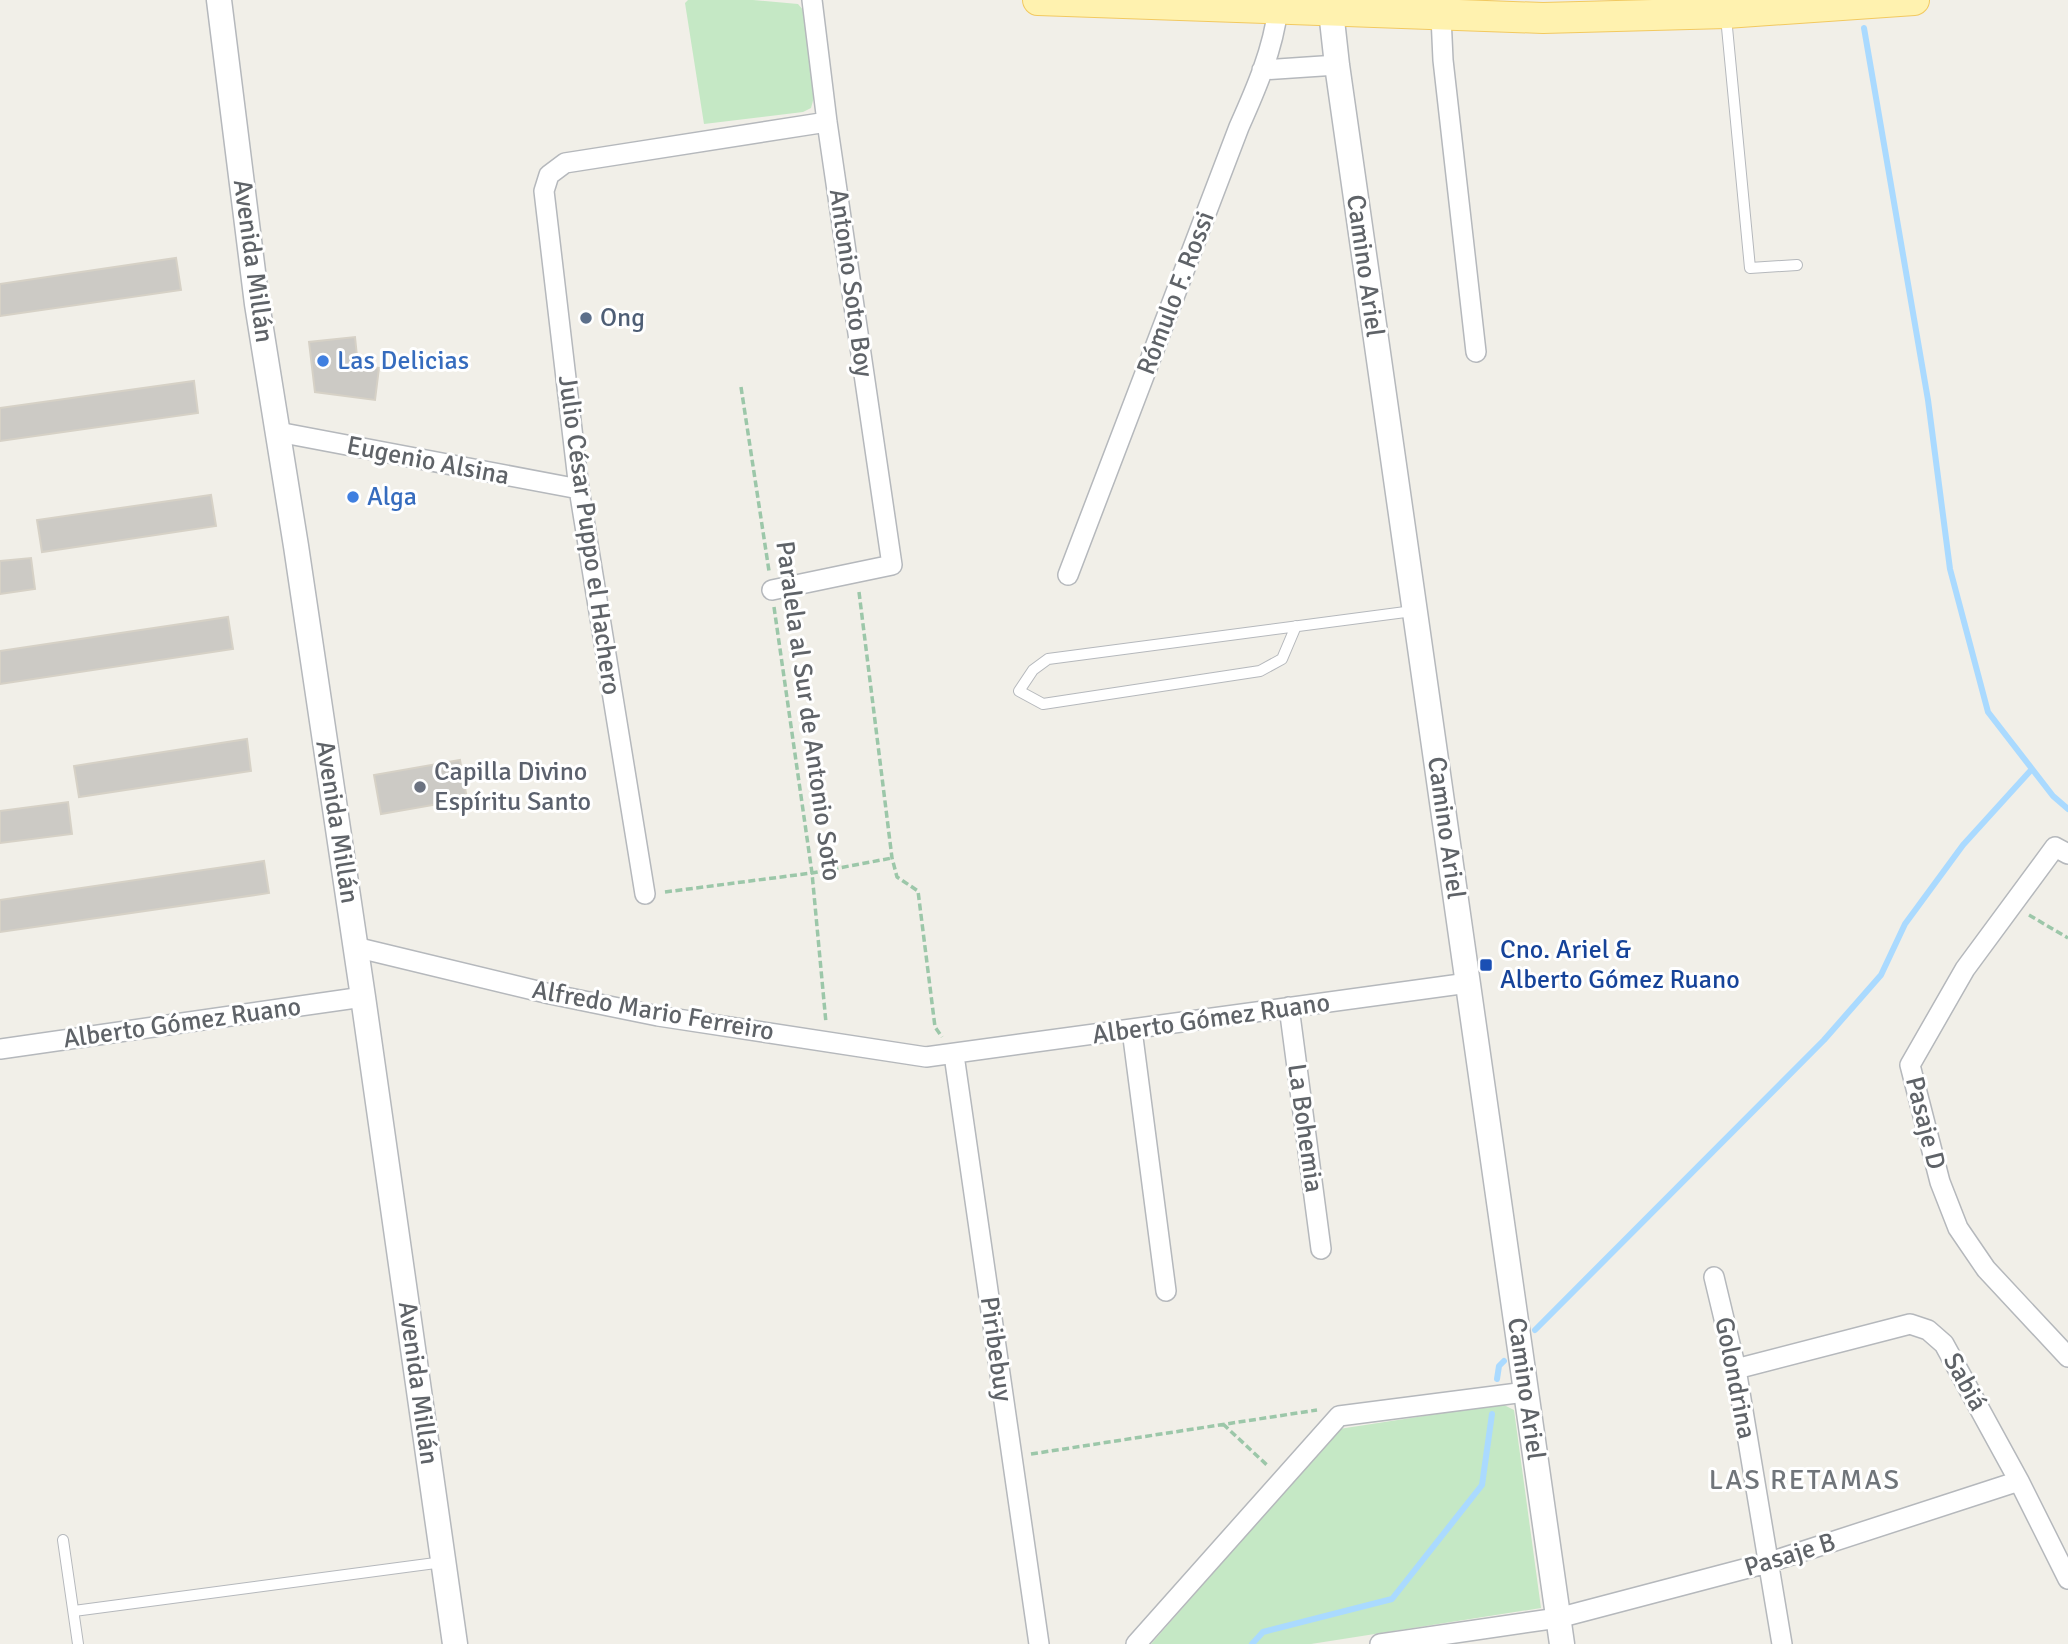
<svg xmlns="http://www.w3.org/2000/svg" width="2068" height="1644" viewBox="0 0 2068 1644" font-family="Signika,sans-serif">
	<rect width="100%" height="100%" fill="#f1efe8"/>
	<path fill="#c5e8c5" d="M688,0H753L798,4L804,11L814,97L811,108L803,112L704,124L685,3Z
		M1502,1404L1514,1410L1541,1608L1311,1644H1151L1339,1429Z"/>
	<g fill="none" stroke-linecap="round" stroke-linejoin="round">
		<path stroke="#aadaff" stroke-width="6" d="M1864,28L1928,400L1950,569L1988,712L2053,796L2068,809
			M1535,1330L1824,1040L1881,975L1905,924L1963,845L2032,769
			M1497,1379L1499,1366L1504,1361
			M1252,1644L1263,1632L1392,1599L1482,1485L1492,1414"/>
	</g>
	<path fill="#cccac5" stroke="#d6d1c6" stroke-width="2" d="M176,258L181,290L0,316V284Z
		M355,337L358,366L379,368L375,400L315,392L309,342Z
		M194,381L198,413L0,441V408Z
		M211,495L216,526L42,552L37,520Z
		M31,558L35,589L0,594V561Z
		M228,617L233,649L0,684V651Z
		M247,739L251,771L79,797L74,766Z
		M460,760L467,799L381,814L374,775Z
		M68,802L72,834L0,843V811Z
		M264,861L269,893L0,932V900Z"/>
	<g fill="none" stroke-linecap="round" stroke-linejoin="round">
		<defs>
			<path id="service" d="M1726,17L1750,268L1797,265
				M1296,626L1282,659L1260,671L1043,704L1019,691L1033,670L1048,659L1413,611
				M63,1540L78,1644
				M74,1611L443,1562"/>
			<path id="minor" d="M1441,16L1443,60L1476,352
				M1262,70L1337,65
				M278,432L579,489
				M1068,575L1239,127C1256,89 1273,50 1278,8
				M772,590L892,565L827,122L812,0
				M2068,854L2055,847L1965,969L1910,1065L1940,1182L1958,1228L1986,1269L2068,1357
				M645,894L579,489L544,191L549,175L565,163L827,122
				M355,947L550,994L658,1016L926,1057L1468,983
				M1289,1007L1321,1249
				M1132,1030L1166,1291
				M0,1049L363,997
				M954,1055L1039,1644
				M1714,1277L1736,1369L1782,1644
				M1736,1369L1910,1324L1928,1330L1944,1344L2019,1481L2068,1579
				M1136,1644L1339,1416L1526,1392
				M1380,1644L1558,1618L1767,1563L2019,1481"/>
			<path id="tertiary" d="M219,0L257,304L296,546L363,997L455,1644
				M1331,11L1337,65L1562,1644"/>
			<path id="primary" d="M1038,0L1543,18L1726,13L1914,0"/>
		</defs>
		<use href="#service" stroke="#b5b8bc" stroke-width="12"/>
		<use href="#minor" stroke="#b5b8bc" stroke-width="22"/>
		<use href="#tertiary" stroke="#b5b8bc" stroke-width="27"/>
		<use href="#primary" stroke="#f2c960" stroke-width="32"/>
		<path stroke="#9cc7a9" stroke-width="3.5" stroke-dasharray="7 3.5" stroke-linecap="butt" d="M741,387L769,571
			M859,592L892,858L897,877L918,891L935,1027L942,1037
			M774,607L812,873L826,1023
			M665,892L812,873L892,858
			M2029,915L2068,938
			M1223,1424L1268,1466
			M1031,1454L1317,1410"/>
		<use href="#service" stroke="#fff" stroke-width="10"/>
		<use href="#minor" stroke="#fff" stroke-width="19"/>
		<use href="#tertiary" stroke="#fff" stroke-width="24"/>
		<use href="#primary" stroke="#fff2af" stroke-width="30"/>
	</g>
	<circle fill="#5c6f8a" stroke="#fff" stroke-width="2.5" cx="586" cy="318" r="7"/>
	<g fill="#3f7fe0" stroke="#fff" stroke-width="2.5">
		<circle cx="323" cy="361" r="7"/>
		<circle cx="353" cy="497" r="7"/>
	</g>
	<circle fill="#6b7280" stroke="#fff" stroke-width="2.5" cx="420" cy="787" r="7"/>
	<rect fill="#1a4fb4" stroke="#fff" stroke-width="2.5" x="1479" y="958" width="14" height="14" rx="3.5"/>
	<g text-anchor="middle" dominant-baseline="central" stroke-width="6" stroke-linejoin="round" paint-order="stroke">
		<g font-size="26" fill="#5f6368" stroke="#fff">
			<text transform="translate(253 261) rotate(82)">Avenida Millán</text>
			<text transform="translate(1365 266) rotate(82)">Camino Ariel</text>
			<text transform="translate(851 283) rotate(82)">Antonio Soto Boy</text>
			<text transform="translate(1176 293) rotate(-69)">Rómulo F. Rossi</text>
			<text transform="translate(428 461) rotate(11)">Eugenio Alsina</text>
			<text transform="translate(589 535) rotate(82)">Julio César Puppo el Hachero</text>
			<text transform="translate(808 711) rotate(82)">Paralela al Sur de Antonio Soto</text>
			<text transform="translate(337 822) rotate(81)">Avenida Millán</text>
			<text transform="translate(1446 828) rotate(82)">Camino Ariel</text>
			<text transform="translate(653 1011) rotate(10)">Alfredo Mario Ferreiro</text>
			<text transform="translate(1211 1019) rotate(-8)">Alberto Gómez Ruano</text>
			<text transform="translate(182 1023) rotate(-8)">Alberto Gómez Ruano</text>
			<text transform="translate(1925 1123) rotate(76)">Pasaje D</text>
			<text transform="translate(1305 1128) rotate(82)">La Bohemia</text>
			<text transform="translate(996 1349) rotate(82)">Piribebuy</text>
			<text transform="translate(1735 1378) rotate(79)">Golondrina</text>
			<text transform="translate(1965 1382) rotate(61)">Sabiá</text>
			<text transform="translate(418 1383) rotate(82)">Avenida Millán</text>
			<text transform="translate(1526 1389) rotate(82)">Camino Ariel</text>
			<text transform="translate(1790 1555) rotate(-17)">Pasaje B</text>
		</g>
		<g font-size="26" fill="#4e5e75" stroke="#fff" text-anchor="start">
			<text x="600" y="318">Ong</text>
		</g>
		<g font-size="26" fill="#366cbe" stroke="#fff" text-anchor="start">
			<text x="337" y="361">Las Delicias</text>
			<text x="367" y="497">Alga</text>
		</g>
		<g font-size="26" fill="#5b616d" stroke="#fff" text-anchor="start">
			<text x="434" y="772">Capilla Divino<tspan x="434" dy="30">Espíritu Santo</tspan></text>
		</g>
		<g font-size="26" fill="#164399" stroke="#fff" text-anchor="start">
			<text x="1500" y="950">Cno. Ariel &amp;<tspan x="1500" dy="30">Alberto Gómez Ruano</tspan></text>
		</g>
		<g font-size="28" letter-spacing="2" fill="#70757a" stroke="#fff">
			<text x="1805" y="1480">LAS RETAMAS</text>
		</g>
	</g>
</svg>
